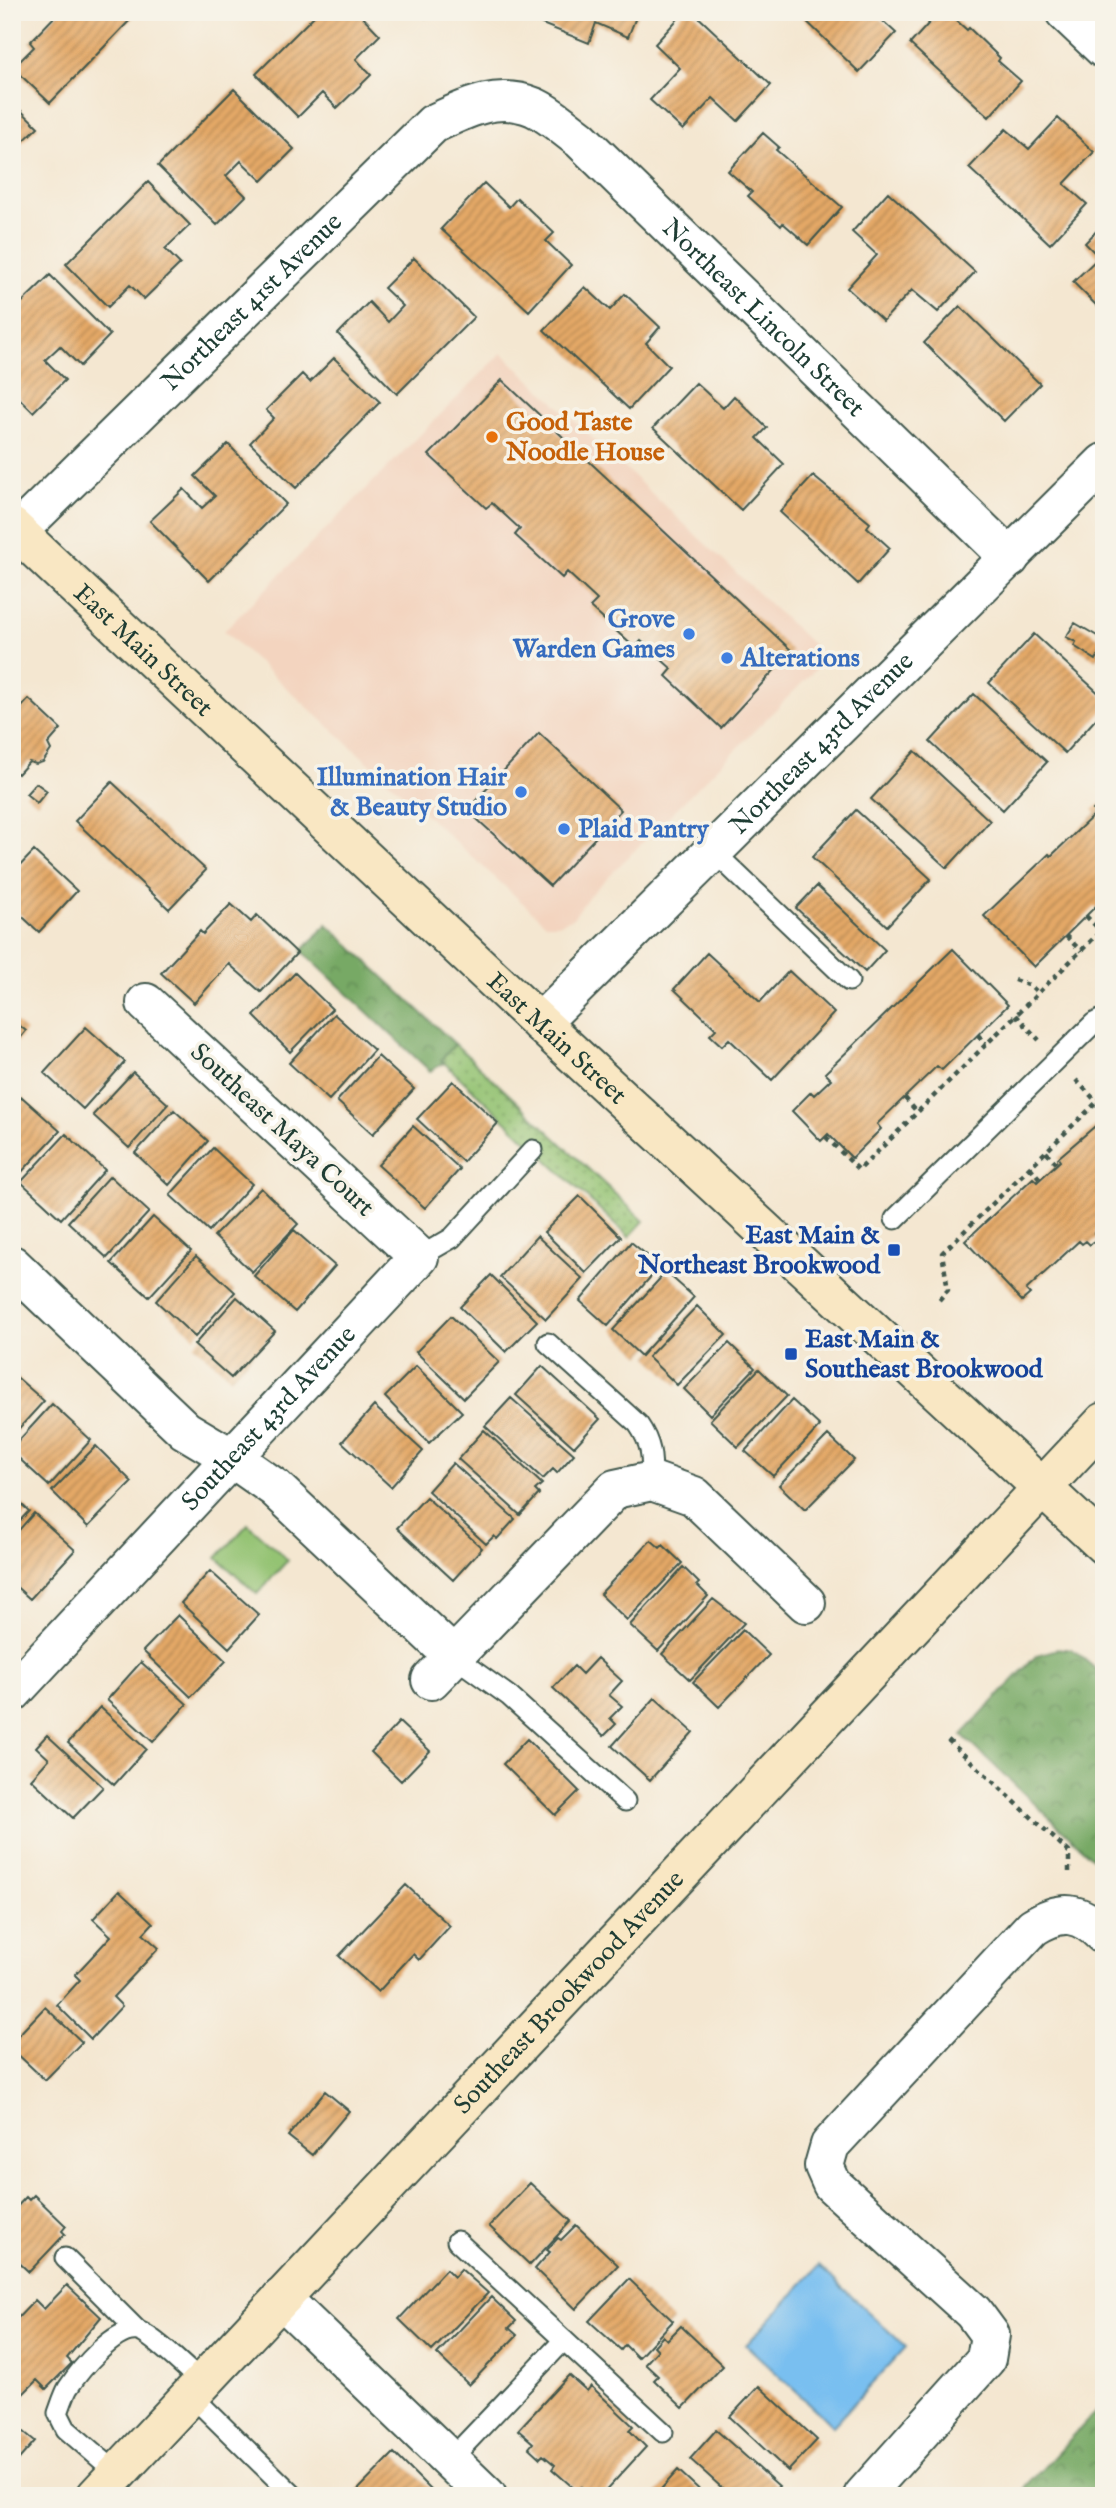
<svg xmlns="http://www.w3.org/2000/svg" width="1116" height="2508" viewBox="0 0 1116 2508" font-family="'IM FELL English',serif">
	<defs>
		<pattern id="grass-dots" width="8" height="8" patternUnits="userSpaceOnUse" patternTransform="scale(1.75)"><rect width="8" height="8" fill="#94c373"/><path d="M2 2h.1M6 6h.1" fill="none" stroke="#78a05f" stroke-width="1.8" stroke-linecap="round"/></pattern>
		<pattern id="forest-crowns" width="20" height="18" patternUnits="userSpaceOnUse" patternTransform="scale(1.75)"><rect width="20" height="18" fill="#77a965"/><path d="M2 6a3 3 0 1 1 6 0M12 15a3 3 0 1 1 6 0" fill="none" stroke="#618b54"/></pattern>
		<pattern id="building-hatch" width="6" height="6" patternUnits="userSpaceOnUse" patternTransform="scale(1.75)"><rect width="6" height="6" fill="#e4a866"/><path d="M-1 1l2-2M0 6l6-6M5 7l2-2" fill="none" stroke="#b88a55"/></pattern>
	</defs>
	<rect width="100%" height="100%" fill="#f7f3e8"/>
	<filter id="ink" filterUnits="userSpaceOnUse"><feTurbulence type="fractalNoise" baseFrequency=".0143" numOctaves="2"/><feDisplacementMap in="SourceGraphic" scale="14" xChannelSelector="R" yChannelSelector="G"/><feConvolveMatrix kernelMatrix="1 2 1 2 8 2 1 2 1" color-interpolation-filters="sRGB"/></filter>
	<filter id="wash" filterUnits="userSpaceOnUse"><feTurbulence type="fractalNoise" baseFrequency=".00686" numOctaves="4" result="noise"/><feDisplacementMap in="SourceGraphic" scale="28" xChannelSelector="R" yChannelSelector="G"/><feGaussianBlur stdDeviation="1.57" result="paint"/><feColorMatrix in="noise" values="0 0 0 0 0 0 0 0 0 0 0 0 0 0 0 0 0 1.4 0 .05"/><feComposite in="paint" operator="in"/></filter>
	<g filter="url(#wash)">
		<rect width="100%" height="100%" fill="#f4e7d1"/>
		<path fill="#f3d4bf" d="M502,353L827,658L589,896L573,918L558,924H546L224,631Z"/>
		<path fill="url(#grass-dots)" stroke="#5a8054" stroke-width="2" d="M455,1044L644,1221L629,1237L441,1060Z"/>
		<path fill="url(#forest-crowns)" stroke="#4b734c" stroke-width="2" d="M327,924L455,1044L441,1060L444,1063L430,1071L302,951Z
			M1058,1649H1072L1104,1676V1869L962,1735L1037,1655Z
			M1104,2403V2496H1017Z"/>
		<path fill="#94c373" stroke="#5a8054" stroke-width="2" d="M248,1524L288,1560L257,1594L217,1558Z"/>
		<path fill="#79bff0" stroke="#4c7e92" stroke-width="2" d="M819,2266L906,2347L833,2426L746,2345Z"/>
		<g id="blocks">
			<path fill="url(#building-hatch)" d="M59,12H132L135,15L50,103L13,68L34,47L30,42Z
				M318,12H358L380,35L356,59L371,75L337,108L322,93L298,117L256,74Z
				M424,12H444L445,13L426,18Z
				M547,12H638L628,37L596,23L589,43L542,24Z
				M684,12H693L771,85L738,121L713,98L683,130L650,100L680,68L655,44Z
				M797,12H873L896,33L859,72Z
				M939,12H947L967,30L969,28L1000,58L998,61L1021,81L989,117L910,44Z
				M234,89L294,149L262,181L241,161L226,176L246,196L217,225L158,166Z
				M12,102L38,127L12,152Z
				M1058,118L1094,152L1064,184L1087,204L1050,244L969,168L1006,129L1029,149Z
				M763,133L779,147L776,150L842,207L808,245L783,223L781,226L748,196L752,192L728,171Z
				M148,182L190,225L165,249L180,264L144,299L130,285L108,307L66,264Z
				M484,183L509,207L517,198L554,233L546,241L571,265L529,311L441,229Z
				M888,192L975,272L938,312L912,290L883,321L847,288L877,255L852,232Z
				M1104,223V313L1073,282L1099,257L1085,243Z
				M414,258L474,317L397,394L338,334L369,302L388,322L403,306L384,288Z
				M50,275L110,335L80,366L60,346L45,360L65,380L33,412L12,391V312Z
				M585,287L610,310L625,294L660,327L646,343L669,366L629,409L544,330Z
				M960,306L1040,384L1004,421L924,343Z
				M334,358L380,402L296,488L250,443L274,418L266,410L302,374L310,382Z
				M502,380L792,651L721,728L666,676L672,669L641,641L635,648L590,607L597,600L567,572L562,578L515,535L520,529L492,503L486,508L429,455Z
				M696,383L723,408L734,396L767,428L757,438L784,464L741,510L653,428Z
				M228,444L286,504L209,581L150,521L184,489L202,508L215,496L195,476Z
				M813,476L870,523L867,527L890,548L858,584L780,512Z
				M1075,623L1104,640V659L1098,656L1096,660L1074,646L1076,642L1066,637Z
				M1034,634L1104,698V710L1065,753L989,683Z
				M974,694L1047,762L1003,810L930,742Z
				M29,699L61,729L48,744L51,750L43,762L36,764L29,762L18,774L12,769V706L18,711Z
				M539,733L621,810L550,886L467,810Z
				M915,751L990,821L947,868L871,799Z
				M112,782L206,870L169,909L75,821Z
				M36,783L47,791L37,803L26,794Z
				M1104,800V910L1101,912L1096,906L1034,967L984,916L1049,854L1051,856L1096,813L1093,810Z
				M856,810L931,879L887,926L812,857Z
				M34,851L77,891L39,932L12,907V874Z
				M817,886L885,950L865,972L796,908Z
				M231,904L251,922L257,915L297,953L261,992L229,964L194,1003L161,973L200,931L203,934Z
				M953,949L1008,1005L942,1070L937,1066L877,1124L881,1129L852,1158L828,1134L821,1141L792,1111L811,1092L814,1095L831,1079L825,1073Z
				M707,953L760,1002L789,971L834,1013L772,1080L729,1039L722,1046L710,1035L716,1029L674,989Z
				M295,973L332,1009L290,1052L254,1016Z
				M334,1014L374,1050L329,1100L289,1063Z
				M14,1021L26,1031L17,1042L12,1038Z
				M86,1027L125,1062L83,1109L44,1073Z
				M12,1042L16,1045V1054L12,1058Z
				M378,1056L414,1089L373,1134L337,1101Z
				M133,1072L168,1104L129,1148L93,1115Z
				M453,1081L498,1123L463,1162L417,1119Z
				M22,1097L60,1131L17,1177L12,1172V1108Z
				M174,1110L208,1141L169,1185L135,1153Z
				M1101,1121L1104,1123V1225L1095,1233L1099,1237L1090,1245L1086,1241L1082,1244L1079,1241L1026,1290L1030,1294L1022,1301L965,1241L1033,1178L1037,1182L1060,1161L1058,1158Z
				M413,1126L460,1169L425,1208L378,1165Z
				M66,1134L105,1170L61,1219L21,1182Z
				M213,1148L252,1184L209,1231L170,1195Z
				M110,1176L149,1212L107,1258L68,1222Z
				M261,1188L298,1224L252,1272L214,1236Z
				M580,1196L621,1237L586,1273L544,1232Z
				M153,1217L191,1251L149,1297L111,1263Z
				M294,1230L335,1266L295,1312L254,1276Z
				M537,1236L583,1279L546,1319L500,1277Z
				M631,1242L660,1266L608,1326L580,1301Z
				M196,1256L235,1292L195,1337L156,1301Z
				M666,1272L694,1297L641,1356L613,1330Z
				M491,1275L537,1321L506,1352L460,1307Z
				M237,1297L275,1331L231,1378L194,1345Z
				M697,1306L726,1335L677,1385L648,1357Z
				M451,1316L499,1362L464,1398L416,1352Z
				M729,1343L755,1368L710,1415L684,1389Z
				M416,1366L462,1412L429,1443L385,1397Z
				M542,1366L600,1419L574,1447L516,1395Z
				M759,1369L787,1396L738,1447L710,1420Z
				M12,1373L44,1401L12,1436Z
				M511,1398L574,1454L557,1473L553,1469L543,1479L485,1426Z
				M792,1400L820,1426L773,1476L745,1451Z
				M52,1404L91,1440L49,1486L12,1452V1448Z
				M374,1406L423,1451L391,1487L342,1442Z
				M484,1430L542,1484L535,1490L539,1494L520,1515L458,1459Z
				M828,1435L854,1460L805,1510L779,1485Z
				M96,1446L132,1482L88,1527L52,1491Z
				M453,1463L515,1519L497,1539L494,1536L486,1544L428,1491Z
				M12,1496L29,1511L12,1529Z
				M426,1497L482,1548L453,1580L397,1528Z
				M34,1513L75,1550L30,1599L12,1583V1538Z
				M651,1540L660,1548L663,1545L682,1563L627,1620L600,1594Z
				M683,1567L699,1583L697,1585L708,1596L658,1651L630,1625Z
				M210,1571L259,1615L229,1648L181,1603Z
				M713,1599L744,1623L690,1680L662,1654Z
				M178,1615L226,1661L191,1697L143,1651Z
				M743,1630L769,1655L719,1707L693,1682Z
				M597,1658L622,1681L609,1695L622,1706L610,1718L616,1724L604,1736L553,1688L574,1666L582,1674Z
				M141,1662L187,1704L153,1742L107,1700Z
				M655,1698L693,1732L650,1780L612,1746Z
				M100,1707L146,1749L114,1785L68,1743Z
				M399,1722L430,1751L401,1781L371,1752Z
				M47,1735L103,1787L73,1818L31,1779L49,1759L36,1747Z
				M527,1739L579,1791L555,1815L503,1764Z
				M406,1885L450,1926L419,1960L413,1954L378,1992L339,1956Z
				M119,1891L153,1923L143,1934L159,1948L113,1997L122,2006L91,2039L57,2005L80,1980L75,1975L111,1936L93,1919Z
				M45,2007L82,2042L45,2080L12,2049V2042Z
				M325,2091L349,2111L312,2155L288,2136Z
				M530,2183L571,2221L530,2265L489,2226Z
				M34,2195L66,2226L62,2231L65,2234L29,2272L12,2256V2212L26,2197L29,2200Z
				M576,2225L618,2265L576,2309L535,2269L550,2252L547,2250L558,2238L561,2240Z
				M446,2269L454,2277L461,2269L488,2293L432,2351L399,2319Z
				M629,2279L673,2321L638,2358L625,2345L621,2350L589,2321Z
				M67,2285L101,2317L67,2358L72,2363L46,2389L37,2380L19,2398L14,2393L12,2395V2324L35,2300L44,2309Z
				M491,2297L516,2321L509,2328L517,2335L469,2385L437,2354Z
				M681,2326L723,2366L683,2408L654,2380L658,2376L645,2364L658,2350L654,2346L663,2336L667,2340Z
				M569,2375L587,2391L591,2386L633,2426L629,2430L646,2447L601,2496H590L581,2487L577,2491L552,2469L555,2465L543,2455L540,2458L529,2448L533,2443L518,2430Z
				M759,2386L817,2440L788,2471L730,2417Z
				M12,2422L35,2441L12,2467Z
				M716,2430L779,2486L770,2496H731L690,2459Z
				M394,2453L437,2496H352Z
				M678,2470L706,2496H655Z"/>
		</g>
	</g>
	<g filter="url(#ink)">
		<use href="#blocks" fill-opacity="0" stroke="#3f564c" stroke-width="2"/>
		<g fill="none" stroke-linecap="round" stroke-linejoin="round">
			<defs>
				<path id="lane" d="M713,851L849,981
					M895,1219L1094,1023L1104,1018
					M419,1257L452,1238L533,1150
					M548,1343L638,1424C652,1444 652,1457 652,1481
					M453,1656L509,1696L625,1801
					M457,2241L663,2432
					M65,2258L138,2331
					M191,2395L294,2496
					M450,2460L564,2340
					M117,2473L66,2429L58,2413C61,2405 64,2395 68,2388C80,2370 115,2327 138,2331C151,2334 190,2372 202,2383"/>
				<g id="street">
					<path d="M1065,12L1104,49"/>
					<path id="s1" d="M12,537L433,124C467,108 497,92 534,107C550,114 566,129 580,139L1010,558"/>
					<path id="s2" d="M540,1023L1104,463"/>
					<path d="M12,1265L185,1430L232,1458L275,1488L453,1656"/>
					<path d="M431,1680L615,1489L652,1481L694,1496L806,1603"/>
					<path id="s3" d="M12,1693L419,1257L146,1003"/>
					<path d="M281,2298L487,2496"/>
					<path d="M863,2496L986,2359L990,2335L973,2312L832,2184L824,2166L830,2145L1033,1927C1062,1909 1079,1911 1104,1935"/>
				</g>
				<g id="secondary">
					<path id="s4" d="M12,527L540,1023L1104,1545"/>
					<path id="s5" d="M96,2496L1104,1422"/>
				</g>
			</defs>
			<use href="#lane" stroke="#3f564c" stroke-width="23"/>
			<use href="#street" stroke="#3f564c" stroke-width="42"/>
			<use href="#secondary" stroke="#3f564c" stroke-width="42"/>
			<path stroke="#3f564c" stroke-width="4.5" stroke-dasharray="5 5" stroke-linecap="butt" d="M1086,916L1101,931
				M1066,936L1081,951
				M1014,980L1031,986L1038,993
				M1016,1015L1039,1040
				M978,1035L986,1044
				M1076,1080L1097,1102
				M905,1098L917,1112
				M826,1137L859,1170L1104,928
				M1046,1152L1057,1164
				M1030,1167L1040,1179
				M939,1300L948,1290L942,1253L1104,1095
				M948,1740L1069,1852V1872"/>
			<use href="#lane" stroke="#fff" stroke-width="19"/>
			<use href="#street" stroke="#fff" stroke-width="38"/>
			<use href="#secondary" stroke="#f9e7c3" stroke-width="38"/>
		</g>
	</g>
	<circle fill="#e8710a" stroke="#f7f3e8" stroke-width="2.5" cx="492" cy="437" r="7"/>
	<g fill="#3f7fe0" stroke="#f7f3e8" stroke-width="2.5">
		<circle cx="689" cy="634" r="7"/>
		<circle cx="727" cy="658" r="7"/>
		<circle cx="521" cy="792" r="7"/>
		<circle cx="564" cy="829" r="7"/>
	</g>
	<g fill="#1a4fb4" stroke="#f7f3e8" stroke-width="2.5">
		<rect x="887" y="1243" width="14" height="14" rx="3.5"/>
		<rect x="784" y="1347" width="14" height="14" rx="3.5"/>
	</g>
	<g text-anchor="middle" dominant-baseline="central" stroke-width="7" stroke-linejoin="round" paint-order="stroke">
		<g font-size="26" fill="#1f3d34" stroke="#f7f3e8">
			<text stroke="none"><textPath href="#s1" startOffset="336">Northeast 41st Avenue</textPath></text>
			<text stroke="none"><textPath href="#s1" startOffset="1008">Northeast Lincoln Street</textPath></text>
			<text stroke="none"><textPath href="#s4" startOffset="180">East Main Street</textPath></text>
			<text stroke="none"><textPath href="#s2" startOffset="397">Northeast 43rd Avenue</textPath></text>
			<text stroke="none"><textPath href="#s4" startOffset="747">East Main Street</textPath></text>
			<text transform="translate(282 1130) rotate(43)">Southeast Maya Court</text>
			<text stroke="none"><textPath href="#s3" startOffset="376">Southeast 43rd Avenue</textPath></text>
			<text stroke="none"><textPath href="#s5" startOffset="691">Southeast Brookwood Avenue</textPath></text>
		</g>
		<g font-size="26" font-weight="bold" fill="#c56008" stroke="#f7f3e8" text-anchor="start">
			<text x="506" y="422">Good Taste<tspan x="506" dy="30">Noodle House</tspan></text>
		</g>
		<g font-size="26" font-weight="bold" fill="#366cbe" stroke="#f7f3e8" text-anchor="end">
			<text x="675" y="619">Grove<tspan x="675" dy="30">Warden Games</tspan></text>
			<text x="741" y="658" text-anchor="start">Alterations</text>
			<text x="507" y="777">Illumination Hair<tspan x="507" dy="30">&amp; Beauty Studio</tspan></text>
			<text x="578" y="829" text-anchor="start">Plaid Pantry</text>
		</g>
		<g font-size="26" font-weight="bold" fill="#164399" stroke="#f7f3e8" text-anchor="end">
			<text x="880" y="1235">East Main &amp;<tspan x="880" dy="30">Northeast Brookwood</tspan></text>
			<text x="805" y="1339" text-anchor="start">East Main &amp;<tspan x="805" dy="30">Southeast Brookwood</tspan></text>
		</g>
	</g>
	<rect width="1116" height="2508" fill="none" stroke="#f7f3e8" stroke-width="42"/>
</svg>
